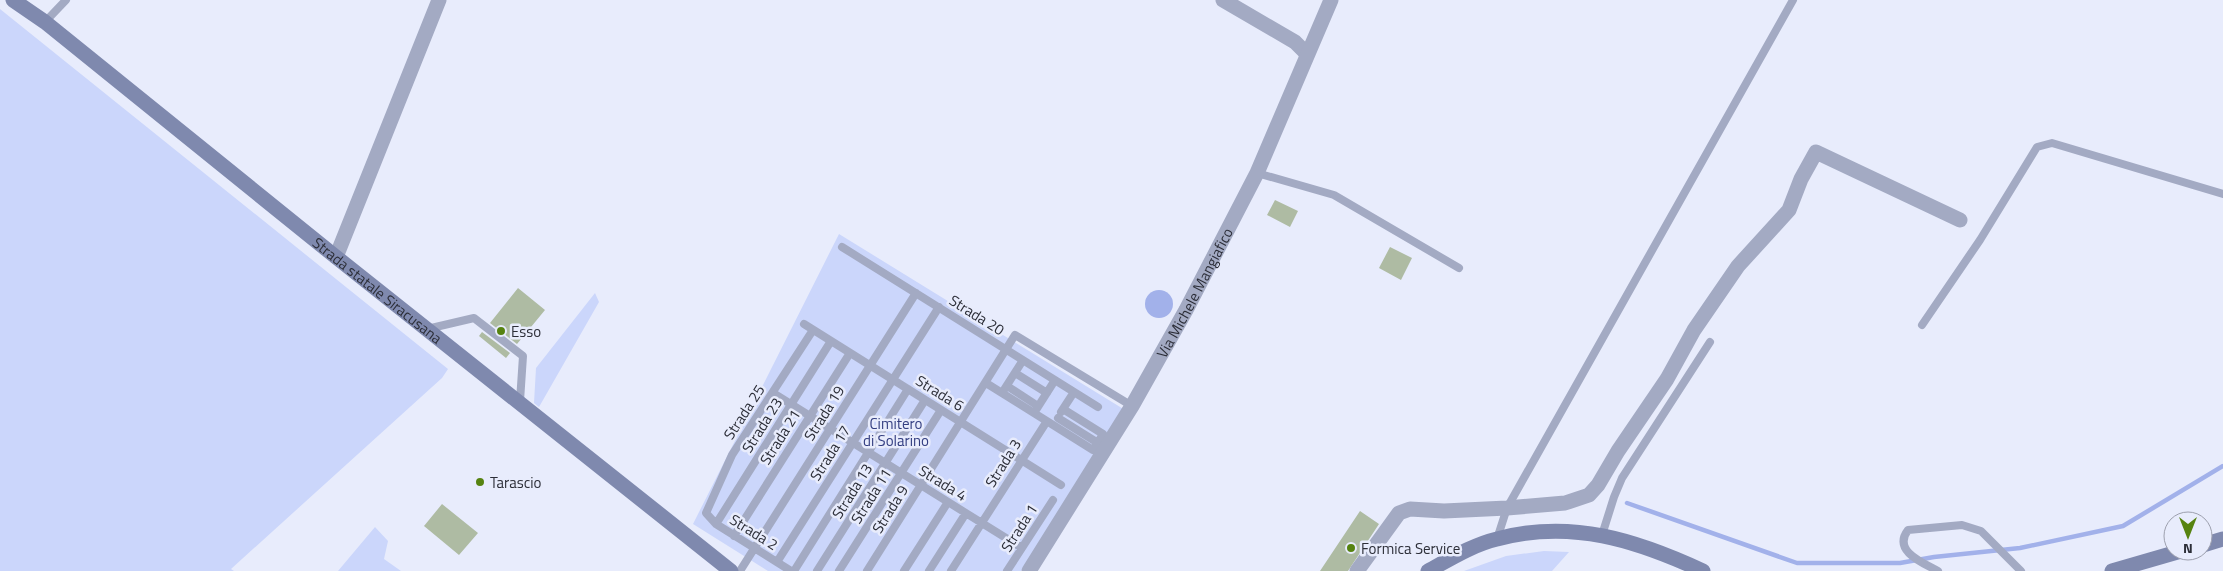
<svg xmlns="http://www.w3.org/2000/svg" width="2223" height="571" viewBox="0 0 2223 571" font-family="'Titillium Web',sans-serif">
	<rect width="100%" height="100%" fill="#e8ecfc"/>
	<path fill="#cbd6fb" d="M0,9L448,369L442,378L231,569L234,571H0Z
		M839,234L1125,410L1021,571H768L693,524Z
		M595,293L599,302L539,407L534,403L536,368Z
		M375,527L388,541L384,559L401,571H338Z
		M1544,551L1569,552L1552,571H1464L1506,556Z"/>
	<path fill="#a2b1ea" d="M1145 304a14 14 0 1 1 28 0a14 14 0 1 1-28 0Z"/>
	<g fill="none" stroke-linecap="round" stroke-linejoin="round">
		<path stroke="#a2b1ea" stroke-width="4.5" d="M1627,503L1797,563H1900L1934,557L2020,548L2123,526L2223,466"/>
	</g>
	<path fill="#aebba3" d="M1275,200L1298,211L1290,227L1267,215Z
		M1390,247L1412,258L1401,280L1379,268Z
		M518,288L545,310L517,344L490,323Z
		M482,332L510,353L506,358L479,336Z
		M442,504L478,533L459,555L424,526Z
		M1360,511L1379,524L1348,571H1320Z"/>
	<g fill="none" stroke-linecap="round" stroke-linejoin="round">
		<path stroke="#a3aac3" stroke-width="8" d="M45,22L66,0
			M1257,173L1334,195L1459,268
			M842,247L1098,407
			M804,324L1061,485
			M1922,325L1980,240L2037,147L2052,143L2223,194
			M427,329L474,318L523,356L520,401
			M1015,373L1047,393
			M986,383L1093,450L1103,434L1063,409
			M1007,386L1038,406
			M773,393L1022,548
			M1002,393L1023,360
			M1061,412L1074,392
			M1034,413L1055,380
			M1058,418L1098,443
			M716,524L831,341
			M1602,535L1614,497L1622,478L1710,342
			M734,536L850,353
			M1497,539L1507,508L1793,0
			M777,562L939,307
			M740,571L916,293
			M791,571L716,524L706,513L732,455L813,330
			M794,571L908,389
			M817,571L925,400
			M839,571L941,410
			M867,571L1015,335L1132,406
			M904,571L948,502
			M929,571L966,513
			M951,571L1047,421
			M1007,571L1053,500
			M1938,571C1923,563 1892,551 1908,530L1962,525L1981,531L2021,571"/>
		<g stroke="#a3aac3" stroke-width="15">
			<path d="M1223,0L1295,42L1307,54"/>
			<path d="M336,257L439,0"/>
			<path id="s1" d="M1029,571L1132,406L1186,310L1257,173L1331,0"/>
			<path d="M1357,571L1399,513L1410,509L1444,511L1507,508L1565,503L1589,495L1598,485L1618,451L1667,379L1694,330L1738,266L1789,210L1801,179L1816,152L1960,220"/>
		</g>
		<g stroke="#7f89ae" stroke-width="15">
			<path id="s2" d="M13,0L45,22L336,257L731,571"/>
			<path d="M2203,545L2223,539"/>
			<path d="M1428,571C1450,559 1472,545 1497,539C1571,519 1636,540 1703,571"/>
			<path d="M2112,571L2181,551"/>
		</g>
	</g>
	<g fill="#568310" stroke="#e8ecfc" stroke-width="2">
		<circle cx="501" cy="331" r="5"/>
		<circle cx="480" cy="482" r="5"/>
		<circle cx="1351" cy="548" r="5"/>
	</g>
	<g text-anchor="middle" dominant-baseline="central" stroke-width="5" stroke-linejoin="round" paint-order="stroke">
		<g font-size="15" fill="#2c2e38" stroke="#e8ecfc">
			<text stroke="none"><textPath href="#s2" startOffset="466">Strada statale Siracusana</textPath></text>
			<text stroke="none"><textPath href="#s1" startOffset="324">Via Michele Mangiafico</textPath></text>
			<text transform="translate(977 315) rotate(32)">Strada 20</text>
			<text transform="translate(940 393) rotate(32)">Strada 6</text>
			<text transform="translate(744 412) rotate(-57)">Strada 25</text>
			<text transform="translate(824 413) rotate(-58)">Strada 19</text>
			<text transform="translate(762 425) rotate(-58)">Strada 23</text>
			<text transform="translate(780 437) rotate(-58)">Strada 21</text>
			<text transform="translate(830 453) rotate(-58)">Strada 17</text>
			<text transform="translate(1003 463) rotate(-58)">Strada 3</text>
			<text transform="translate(943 483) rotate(32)">Strada 4</text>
			<text transform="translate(852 491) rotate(-58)">Strada 13</text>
			<text transform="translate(871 496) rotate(-58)">Strada 11</text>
			<text transform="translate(890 509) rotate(-58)">Strada 9</text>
			<text transform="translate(1019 528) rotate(-57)">Strada 1</text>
			<text transform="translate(754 532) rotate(32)">Strada 2</text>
		</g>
		<g font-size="15" fill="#2c2e38" stroke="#e8ecfc" text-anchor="start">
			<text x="511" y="331">Esso</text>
			<text x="490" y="482">Tarascio</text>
			<text x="1361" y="548">Formica Service</text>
		</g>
		<g font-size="15" fill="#323d80" stroke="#e8ecfc">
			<text x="896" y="423">Cimitero<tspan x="896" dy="17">di Solarino</tspan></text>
		</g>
	</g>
	<g transform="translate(2188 536) rotate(180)"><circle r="24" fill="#e8ecfc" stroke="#9da0ae"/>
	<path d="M0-4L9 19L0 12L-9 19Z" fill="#568310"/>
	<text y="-8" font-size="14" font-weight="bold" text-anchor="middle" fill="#2c2e38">N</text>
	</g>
</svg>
